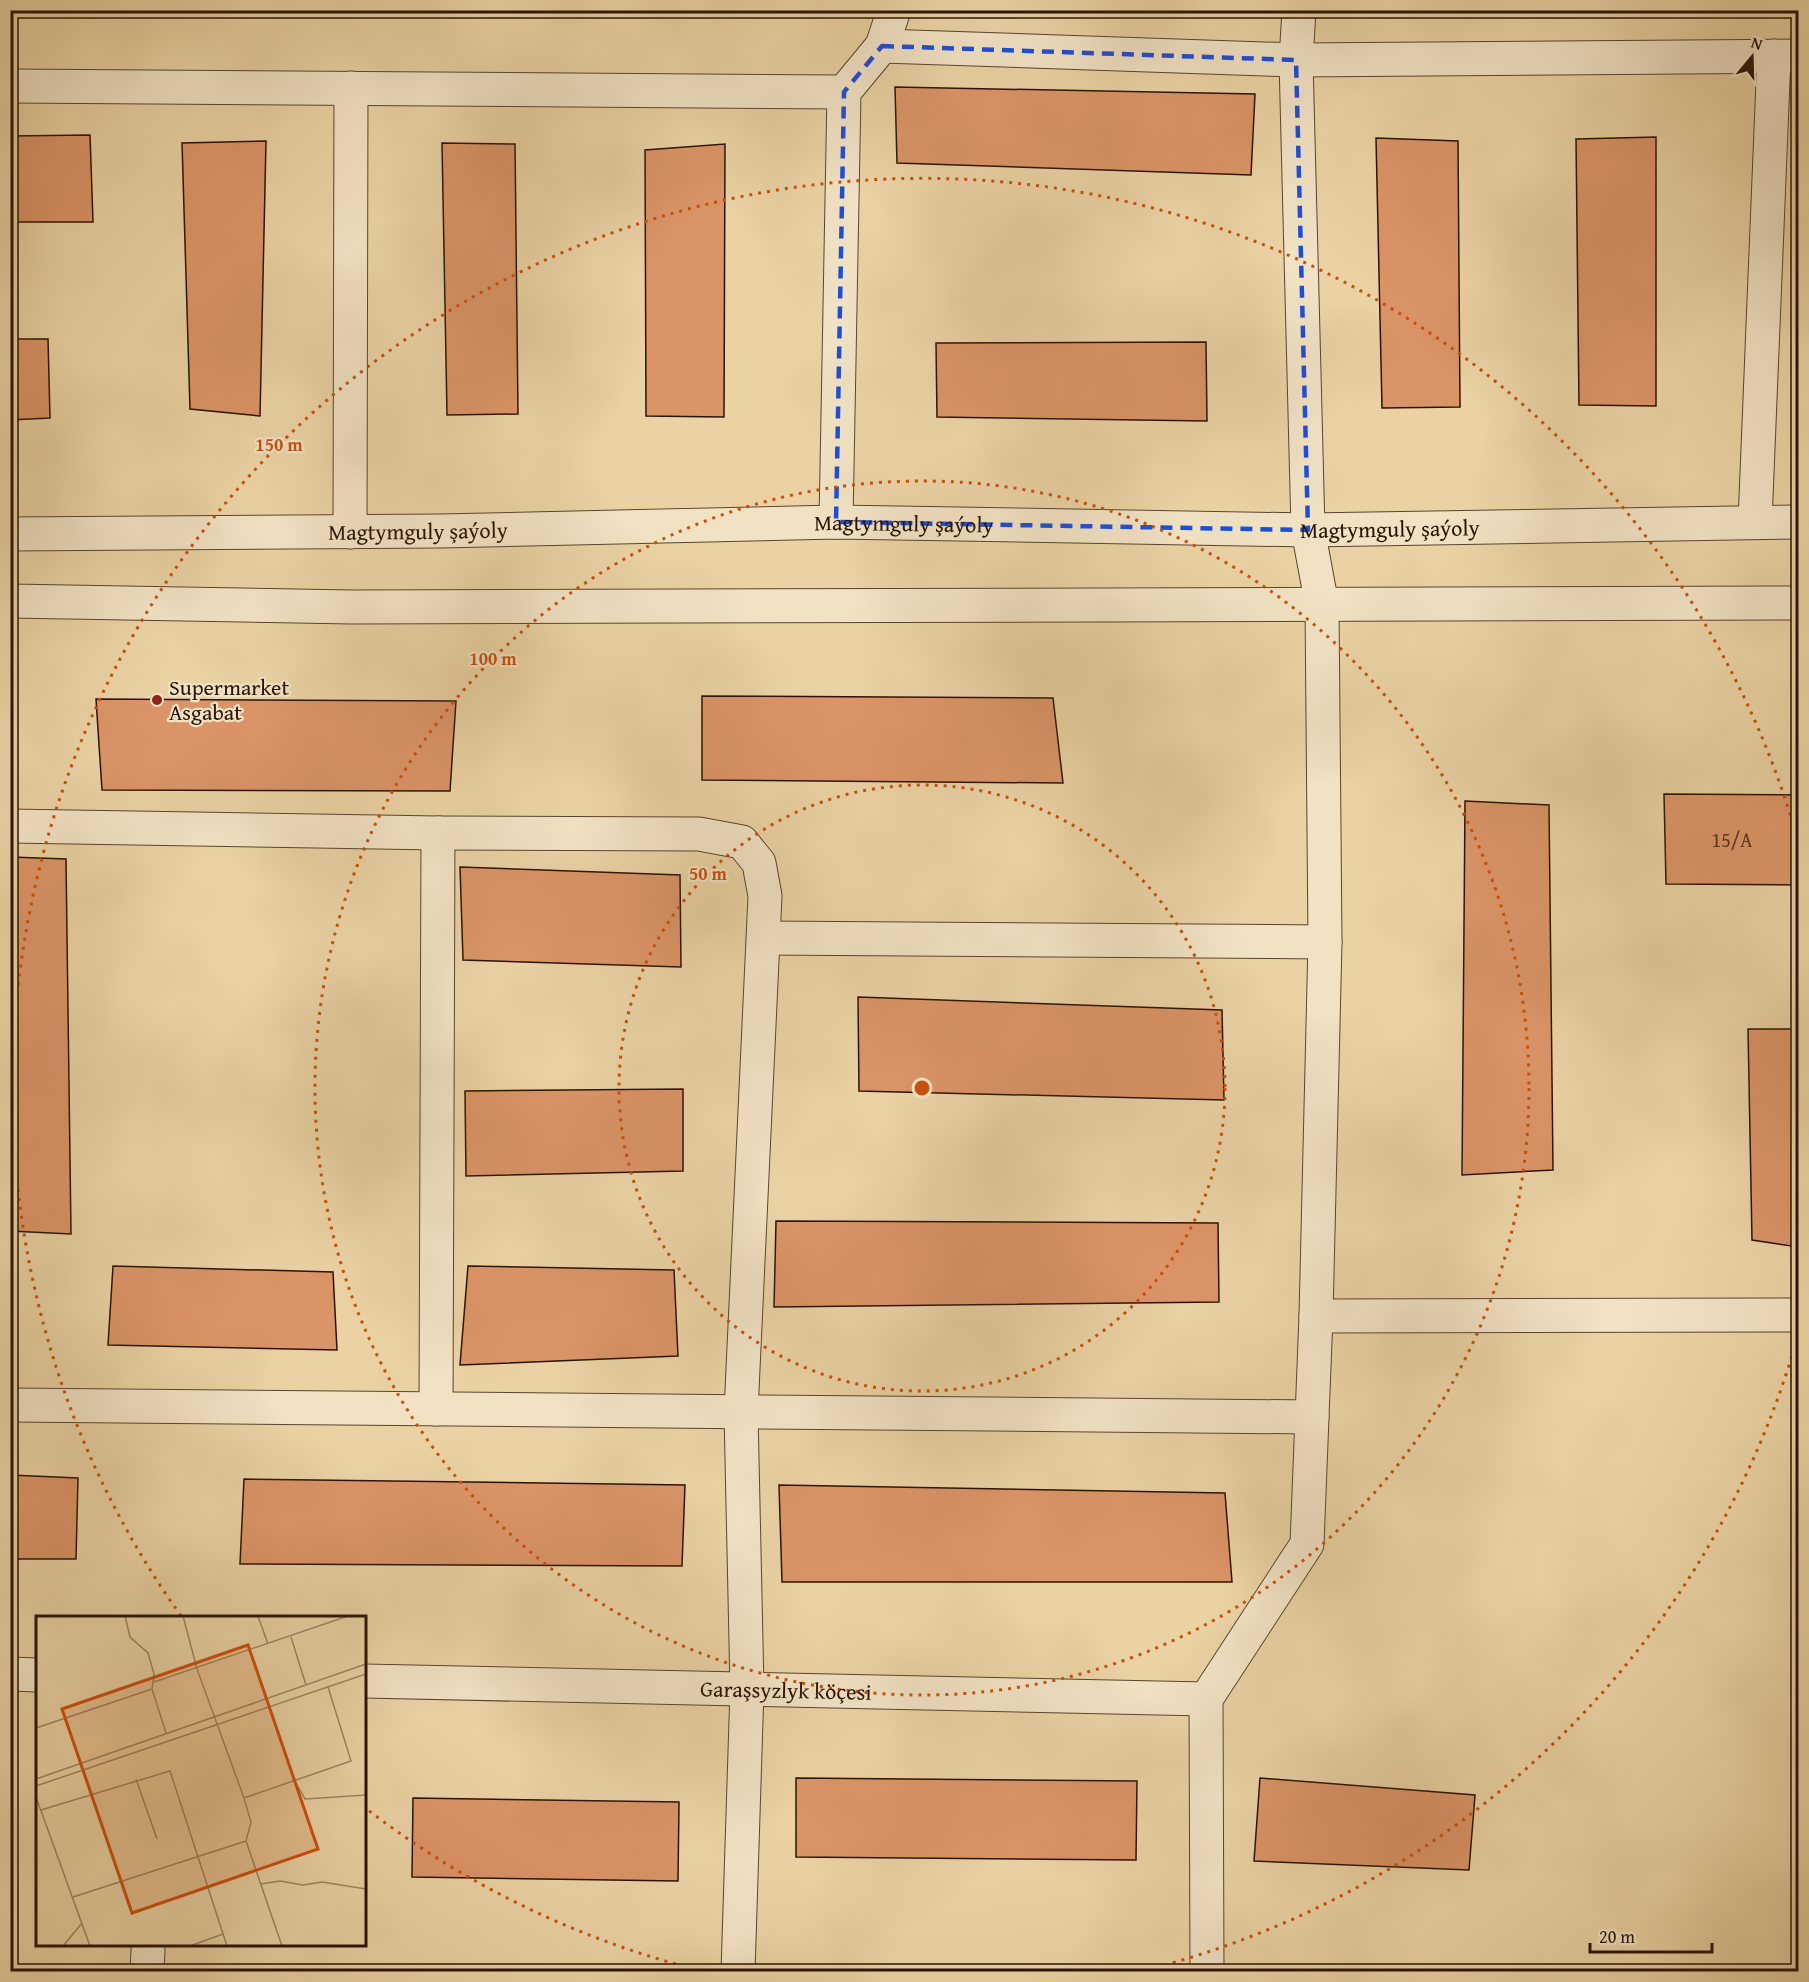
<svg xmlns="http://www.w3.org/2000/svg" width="1809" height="1982" viewBox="0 0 1809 1982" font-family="'Gentium Book Plus',serif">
	<rect width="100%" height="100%" fill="#ead2a4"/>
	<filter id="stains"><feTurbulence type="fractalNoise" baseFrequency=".00333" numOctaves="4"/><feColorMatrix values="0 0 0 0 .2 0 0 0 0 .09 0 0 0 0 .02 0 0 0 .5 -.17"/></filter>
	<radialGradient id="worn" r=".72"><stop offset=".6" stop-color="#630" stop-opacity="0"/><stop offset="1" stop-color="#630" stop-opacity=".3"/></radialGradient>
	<path fill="#db9467" stroke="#2a1406" stroke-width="1.5" d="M895,87L1255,94L1251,175L897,163Z
		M90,135L93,222H10V136Z
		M1656,137V406L1579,405L1576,139Z
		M1376,138L1458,141L1460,407L1382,408Z
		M266,141L260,416L190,409L182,143Z
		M442,143L515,144L518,414L447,415Z
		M725,144L724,417L646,416L645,150Z
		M10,339H48L50,418L10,420Z
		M1206,342L1207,421L937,417L936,343Z
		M702,696L1053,698L1063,783L702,780Z
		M96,699L456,701L450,791L102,790Z
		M1664,794L1798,795V885L1666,884Z
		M1465,801L1549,805L1553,1170L1462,1175Z
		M10,857L66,859L71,1234L10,1231Z
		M460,867L680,875L681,967L463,960Z
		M858,997L1222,1010L1224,1100L859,1091Z
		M1748,1029H1798V1247L1752,1240Z
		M683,1089V1171L466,1176L465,1091Z
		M776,1221L1218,1223L1219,1302L774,1307Z
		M113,1266L333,1272L337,1350L108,1345Z
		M468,1266L674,1270L678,1356L460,1365Z
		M10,1475L78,1478L76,1559H10Z
		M244,1479L685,1485L682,1566L240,1564Z
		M779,1485L1225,1493L1232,1582H782Z
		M796,1778L1137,1781L1136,1860L796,1857Z
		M1260,1778L1475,1795L1469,1870L1254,1861Z
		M413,1798L679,1802L678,1881L412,1877Z"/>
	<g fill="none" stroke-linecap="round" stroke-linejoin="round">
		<defs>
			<g id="minor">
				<path d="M882,46L1296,60L1798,56"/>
				<path d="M10,86L844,92"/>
				<path d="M836,522L844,92L882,46L894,10"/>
				<path d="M1755,522L1774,56"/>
				<path d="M350,532L351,88"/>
				<path id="s1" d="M10,534L441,531L836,522L1308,530L1798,522"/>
				<path d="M10,601L352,607L1798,603"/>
				<path d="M10,826L438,833L699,834L742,842L759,863L765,896L741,1412L747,1689L738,1972"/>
				<path d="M764,938L1325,942"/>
				<path d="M1316,1316L1798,1315"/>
				<path d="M10,1405L1312,1417"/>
				<path d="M436,1409L438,833"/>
				<path d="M10,1674L38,1675"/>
				<path id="s2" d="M364,1681L1206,1699"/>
				<path d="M147,1972L148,1950"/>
				<path d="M1207,1972L1206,1699L1307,1544L1316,1316L1325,942L1322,605L1308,530L1296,60L1299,10"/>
			</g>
		</defs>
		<use href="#minor" stroke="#5a442e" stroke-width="35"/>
		<use href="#minor" stroke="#f1e2c4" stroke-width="33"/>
	</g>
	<path fill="none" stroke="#1d4ed8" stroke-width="4.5" stroke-dasharray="12 8" stroke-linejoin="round" d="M882,46L1296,60L1308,530L836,522L844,92Z"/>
	<g fill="none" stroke="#cc4f0b" stroke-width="3" stroke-dasharray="3 6">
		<circle cx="922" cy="1088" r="303"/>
		<circle cx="922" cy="1088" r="607"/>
		<path d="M1797 1339A910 910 0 0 1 1142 1971M702 1971A910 910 0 0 1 368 1810M181 1616A910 910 0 1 1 1797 837"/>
	</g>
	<circle fill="#8f2418" stroke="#f1e2c4" stroke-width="2" cx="157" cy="700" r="6"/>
	<g text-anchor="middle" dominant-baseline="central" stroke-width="4.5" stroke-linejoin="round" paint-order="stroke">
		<g font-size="20" fill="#56341e">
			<text x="1732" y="839">15/A</text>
		</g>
		<g font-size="22" fill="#2a1406" stroke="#f1e2c4">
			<text stroke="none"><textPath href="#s1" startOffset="894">Magtymguly şaýoly</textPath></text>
			<text stroke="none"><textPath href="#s1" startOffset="1380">Magtymguly şaýoly</textPath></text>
			<text stroke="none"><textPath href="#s1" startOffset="408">Magtymguly şaýoly</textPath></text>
			<text stroke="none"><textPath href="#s2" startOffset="422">Garaşsyzlyk köçesi</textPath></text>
		</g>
		<g font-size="22" fill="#2a1406" stroke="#f1e2c4" text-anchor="start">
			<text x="169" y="687">Supermarket<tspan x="169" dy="25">Asgabat</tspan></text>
		</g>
	</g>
	<g transform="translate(36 1616)">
		<rect width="330" height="330" fill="#ead2a4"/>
		<path fill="none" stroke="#9d8665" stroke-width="1.5" d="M89,0L94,21L112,37L118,58L116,73L130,117M147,0L161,53L208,182L215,206L210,225L246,330M222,0L232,28M255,21L270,69M118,66L312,0M0,112L116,73M0,163L330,48M100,163L121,223M258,164L269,183L330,179M0,170L330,58M0,181L54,330M208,182L315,145L292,71M5,194L134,155L191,330M225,268L244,265L267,269L286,266L330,273M37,281L210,225M27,330L46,307M154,330L187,318"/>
		<path fill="#cc4f0b" fill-opacity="0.15" stroke="#cc4f0b" stroke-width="3" d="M212,29L282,233L96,297L26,93Z"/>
		<rect width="330" height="330" fill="none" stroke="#2a1406" stroke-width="3"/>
	</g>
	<circle cx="922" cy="1088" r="9" fill="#cc4f0b" stroke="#f1e2c4" stroke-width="3"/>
	<g font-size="18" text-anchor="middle" font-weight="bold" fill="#cc4f0b" stroke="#f1e2c4" stroke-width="4.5" stroke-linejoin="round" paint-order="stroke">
		<text x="279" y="451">150 m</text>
		<text x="493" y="665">100 m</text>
		<text x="708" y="880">50 m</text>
	</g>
	<rect width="1809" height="1982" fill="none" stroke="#ead2a4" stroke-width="36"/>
	<rect x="12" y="12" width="1785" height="1958" fill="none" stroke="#2a1406" stroke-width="3"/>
	<rect x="18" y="18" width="1773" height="1946" fill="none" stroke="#2a1406" stroke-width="1.5"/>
	<g transform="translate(1752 57) rotate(19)" stroke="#f1e2c4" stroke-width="4.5" paint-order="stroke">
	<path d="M0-4.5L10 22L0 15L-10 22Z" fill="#2a1406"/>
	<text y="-9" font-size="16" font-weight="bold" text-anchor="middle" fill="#2a1406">N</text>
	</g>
	<path d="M1590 1943v9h122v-9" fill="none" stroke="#2a1406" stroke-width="3"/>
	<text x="1599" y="1943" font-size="18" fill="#2a1406" stroke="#f1e2c4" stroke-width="4.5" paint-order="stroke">20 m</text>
	<rect width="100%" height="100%" filter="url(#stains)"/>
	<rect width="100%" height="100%" fill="url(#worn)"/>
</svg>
